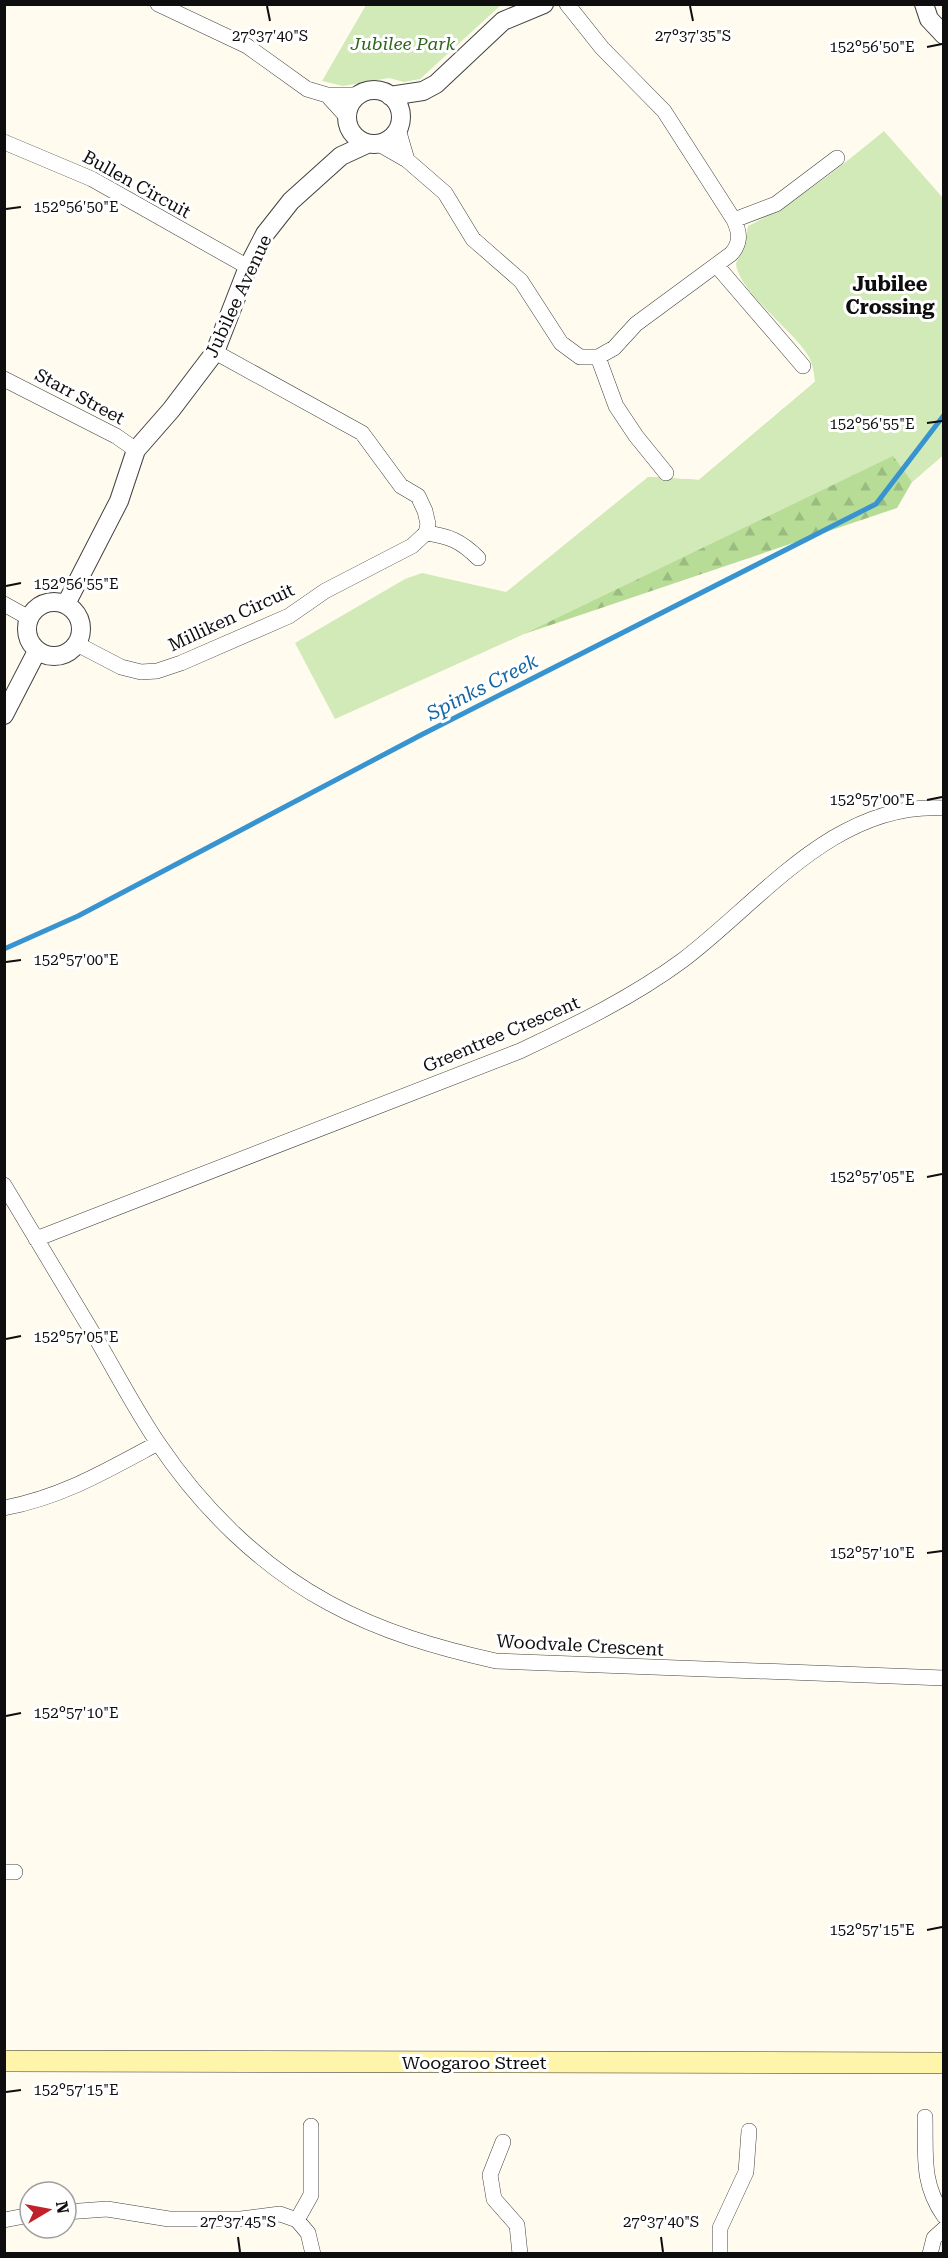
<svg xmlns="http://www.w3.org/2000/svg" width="948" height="2258" viewBox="0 0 948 2258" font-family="'Roboto Serif',serif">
	<defs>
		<pattern id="forest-firs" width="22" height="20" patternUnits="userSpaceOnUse" patternTransform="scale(1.5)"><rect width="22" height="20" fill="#b6dc96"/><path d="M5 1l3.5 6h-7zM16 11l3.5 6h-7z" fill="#9bbc80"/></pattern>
	</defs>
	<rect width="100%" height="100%" fill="#fffcef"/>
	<path fill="url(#forest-firs)" d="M815,382L943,455L912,482L897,508L524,634L648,477L699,480Z"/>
	<path fill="#d2eab7" d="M366,5V4L501,5L420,79L404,82L389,78L343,86L322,81Z
		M884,131L943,198V455L912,482L893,456L524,634L335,719L295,643L405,579L422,573L506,592L648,477L699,480L815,382C814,371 812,360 805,351C789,328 737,289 736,263L744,247L748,226C798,202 841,166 884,131Z"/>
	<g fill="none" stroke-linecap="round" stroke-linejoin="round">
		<path stroke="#3894d0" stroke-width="5" d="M4,949L78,916L421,735L876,504L944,415"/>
		<defs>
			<path id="minor" d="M158,4L247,46L307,89L327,95H358
				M327,95L347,117
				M398,129L407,160
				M4,142L92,179L248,267
				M379,144L407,160L445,193L473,239L521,281L561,343L580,357H598L614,348L636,324L731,254C741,243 740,233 734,220L664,111L602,48L567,4
				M734,220L776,204L837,158
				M717,266L803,366
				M598,357L616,406L636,436L666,473
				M4,379L116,436L136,450
				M426,533C449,536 461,541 478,558
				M4,604L29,618
				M77,644L121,667L141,672L157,671L181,663L289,616L325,591L412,546L426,533L428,524L425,511L418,496L401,486L362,433L215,352
				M4,1185C36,1238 68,1292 100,1345C119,1378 137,1412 158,1443C201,1507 260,1566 329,1603C382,1632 438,1648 496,1661L944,1678
				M36,1239L520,1051C577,1024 633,997 683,960C761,901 835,801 944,808
				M4,1508C62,1497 106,1471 158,1443
				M4,1872H15
				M925,2117C926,2155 921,2183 944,2216
				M503,2142L490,2175L494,2199L517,2225L520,2254
				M66,2212L107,2209L169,2219H241L280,2214L297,2220L308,2233L313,2254
				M4,2220L30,2215
				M297,2220L311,2195V2126
				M720,2254V2228L746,2172L749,2131
				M930,2254L934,2238L944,2229"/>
			<path id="tertiary" d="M924,4L929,19L944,35
				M347 117a27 27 0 1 1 54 0a27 27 0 1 1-54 0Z
				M390,96L423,91L436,84L503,21L544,4
				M27 629a27 27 0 1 1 54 0a27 27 0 1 1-54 0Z
				M66,604L119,501L136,450L171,410L215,352L248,267L265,234L291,201L341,156L367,144
				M4,715L37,651"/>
			<path id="secondary" d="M4,2061L944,2063"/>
		</defs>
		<use href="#minor" stroke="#414141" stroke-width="16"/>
		<use href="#tertiary" stroke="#414141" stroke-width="20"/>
		<use href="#secondary" stroke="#303030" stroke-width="22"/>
		<use href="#minor" stroke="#fff" stroke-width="15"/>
		<use href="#tertiary" stroke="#fff" stroke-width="18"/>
		<use href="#secondary" stroke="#fff5aa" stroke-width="21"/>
	</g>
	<path fill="none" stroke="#0e0e0e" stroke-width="2" d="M267,6L270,21M690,6L693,21M927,47L942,44M6,209L21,207M927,423L942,421M6,586L21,583M927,800L942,797M6,962L21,960M927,1177L942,1174M6,1339L21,1336M927,1553L942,1551M6,1716L21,1713M927,1930L942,1927M6,2092L21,2090M238,2237L240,2252M661,2237L663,2252"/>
	<g text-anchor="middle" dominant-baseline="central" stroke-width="6" stroke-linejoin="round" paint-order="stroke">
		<g font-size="18" font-style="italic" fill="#2c671c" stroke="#fff">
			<text x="403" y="43">Jubilee Park</text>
		</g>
		<g font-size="18" fill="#0e0e0e" stroke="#fff">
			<text transform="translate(137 184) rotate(29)">Bullen Circuit</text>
			<text transform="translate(238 296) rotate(-65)">Jubilee Avenue</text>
			<text transform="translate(80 396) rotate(28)">Starr Street</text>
			<text transform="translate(231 617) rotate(-25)">Milliken Circuit</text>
			<text transform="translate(501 1034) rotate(-23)">Greentree Crescent</text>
			<text transform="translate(580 1645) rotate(3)">Woodvale Crescent</text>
			<text x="474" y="2062">Woogaroo Street</text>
		</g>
		<g font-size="20" font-weight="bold" fill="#0e0e0e" stroke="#fff">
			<text x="890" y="284">Jubilee<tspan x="890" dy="23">Crossing</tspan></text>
		</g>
		<g font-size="20" font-style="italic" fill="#1465a3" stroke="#fff">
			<text transform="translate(482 687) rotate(-27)">Spinks Creek</text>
		</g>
	</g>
	<g font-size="15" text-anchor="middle" fill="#0e0e0e" stroke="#fff" stroke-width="6" stroke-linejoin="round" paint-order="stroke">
		<text x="270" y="41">27°37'40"S</text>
		<text x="693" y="41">27°37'35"S</text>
		<text x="872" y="52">152°56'50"E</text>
		<text x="76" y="212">152°56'50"E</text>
		<text x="872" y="429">152°56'55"E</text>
		<text x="76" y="589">152°56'55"E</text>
		<text x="872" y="805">152°57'00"E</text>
		<text x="76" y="965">152°57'00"E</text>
		<text x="872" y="1182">152°57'05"E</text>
		<text x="76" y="1342">152°57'05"E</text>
		<text x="872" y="1558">152°57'10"E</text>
		<text x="76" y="1718">152°57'10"E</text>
		<text x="872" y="1935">152°57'15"E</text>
		<text x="76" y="2095">152°57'15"E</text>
		<text x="238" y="2227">27°37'45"S</text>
		<text x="661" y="2227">27°37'40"S</text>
	</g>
	<rect width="948" height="2258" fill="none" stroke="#0e0e0e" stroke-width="12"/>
	<g transform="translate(48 2210) rotate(80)"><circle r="28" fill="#ffffff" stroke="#9f9f9f" stroke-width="1.5"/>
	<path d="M0-4.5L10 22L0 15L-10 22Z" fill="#c1222a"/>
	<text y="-9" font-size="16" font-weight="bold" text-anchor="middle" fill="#0e0e0e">N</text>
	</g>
</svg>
